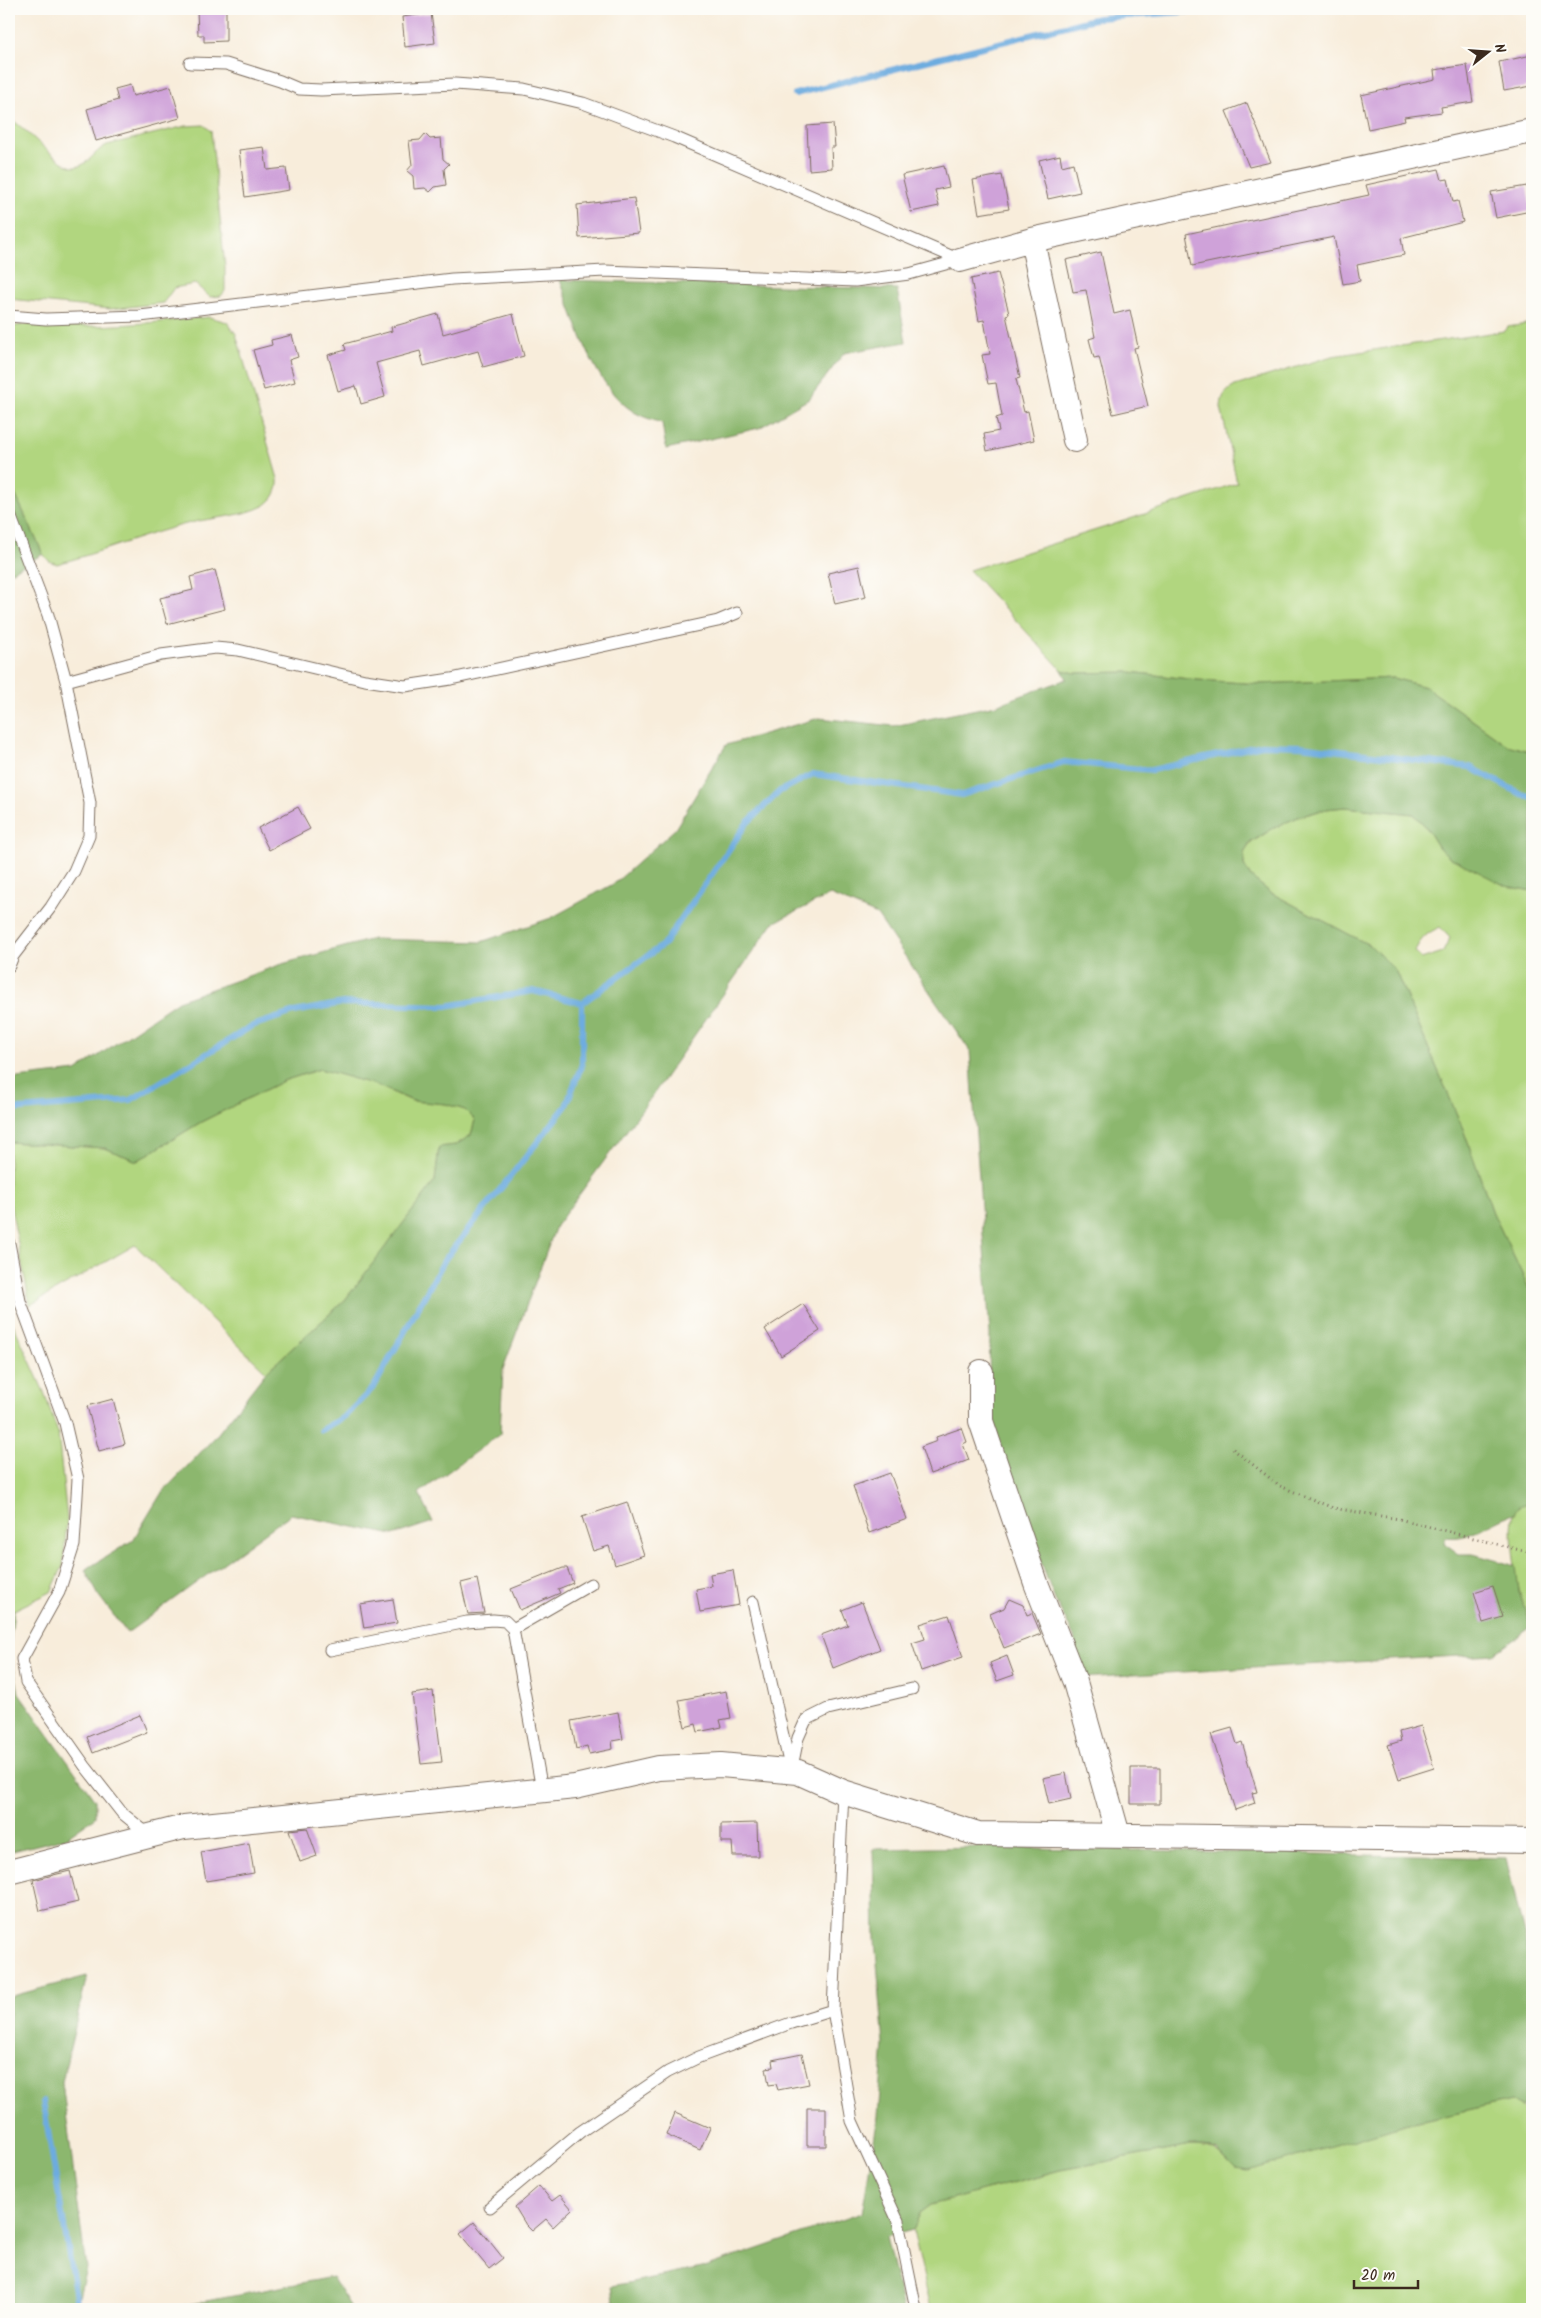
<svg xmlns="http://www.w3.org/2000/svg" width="1541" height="2318" viewBox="0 0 1541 2318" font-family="Kalam,sans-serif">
	<rect width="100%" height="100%" fill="#fdfcf7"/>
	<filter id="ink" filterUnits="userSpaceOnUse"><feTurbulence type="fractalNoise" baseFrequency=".02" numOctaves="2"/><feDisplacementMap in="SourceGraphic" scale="10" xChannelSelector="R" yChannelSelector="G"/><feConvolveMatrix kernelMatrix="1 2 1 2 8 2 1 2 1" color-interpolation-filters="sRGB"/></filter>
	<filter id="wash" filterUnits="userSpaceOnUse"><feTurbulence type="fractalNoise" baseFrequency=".0096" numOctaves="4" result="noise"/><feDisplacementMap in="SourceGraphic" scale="20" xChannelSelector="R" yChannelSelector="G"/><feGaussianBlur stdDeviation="1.12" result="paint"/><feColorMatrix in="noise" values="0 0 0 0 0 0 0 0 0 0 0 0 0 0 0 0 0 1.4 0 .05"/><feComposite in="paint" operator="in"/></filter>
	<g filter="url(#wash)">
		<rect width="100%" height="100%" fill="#f8eddb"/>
		<path fill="#b1d67f" stroke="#76804e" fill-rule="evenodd" d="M9,118C24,126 62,169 75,167C88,166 95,150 107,145L186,126L204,125L211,131L225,267V291L221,296L210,297L195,284L174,288L163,303L111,309L9,299Z
			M209,317L227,322L236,334L278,479C279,490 274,499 265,505C244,517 213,517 190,523C145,534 102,552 57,564L49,561L43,554L9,481V328C34,319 67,327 93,326C132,325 170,321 209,317Z
			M1532,323V752L1507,745L1426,687L1393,678L1260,684L1197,680L1130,672L1075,673L1062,670L969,570L1109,526L1237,483L1221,407C1222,395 1225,392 1235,386L1332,356L1504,331L1508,327Z
			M1345,807L1414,814L1426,827L1439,848L1506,886L1532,891V1295L1493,1213L1463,1129L1395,970L1371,946L1271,893L1251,877L1244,865V853L1251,843L1272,829L1298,817L1326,809ZM1440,927L1450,938L1443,952L1421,959L1415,951C1421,938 1427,933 1440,927Z
			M320,1069L376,1085L412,1101L446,1104L465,1110L475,1120L471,1135L456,1145L439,1147L435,1181L390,1242L345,1300L266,1372L135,1245L30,1305L9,1197V1142L105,1148L137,1161L201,1122L283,1081Z
			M9,1315L44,1392L58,1433L67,1519L63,1566L51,1592L14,1610H9Z
			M1532,1504V1629C1520,1611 1506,1531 1515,1511C1519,1505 1526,1505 1532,1504Z
			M1511,2101C1529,2108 1529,2125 1532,2141V2309H931L913,2230L920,2213L931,2205L1060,2170L1191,2146C1215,2146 1220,2153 1235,2169L1405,2125Z"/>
		<path fill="#8cb76e" stroke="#647046" d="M560,280L897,289L906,342L844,353L809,399L759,428L666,449L662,423C653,420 642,417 634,412C594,387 576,322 560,280Z
			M9,481L43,554L9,573Z
			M1062,670L1075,673L1130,672L1197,680L1260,684L1393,678L1426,687L1507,745L1532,752V891L1506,886L1451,858L1439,848L1426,827L1414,814L1345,807L1326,809L1298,817L1272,829L1250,843L1244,853V865L1251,877L1271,893L1371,946L1395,970L1463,1129L1493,1213L1532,1295V1504C1524,1505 1517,1505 1514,1514C1490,1521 1471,1541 1446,1537L1444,1543L1459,1554H1473L1516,1566L1519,1592L1531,1627L1494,1654L1081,1678L1074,1636L1055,1600L988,1421L990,1334L970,1051L877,915L830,895L773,923L650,1099L556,1226L503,1369L500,1434L419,1493L433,1522L393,1535L291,1514L127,1633L99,1596L85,1570L133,1540L161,1494L216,1436L266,1372L345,1300L435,1181L439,1147L456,1145L471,1135L475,1120L465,1110L446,1104L413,1101L376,1085L320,1069L283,1081L201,1122L137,1161L105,1148L9,1142V1079L76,1071L178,1001L282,964L373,939L481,942L551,918L615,883L675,829L726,745L819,718L894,726L996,705L1067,679Z
			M9,1610H14L10,1647L19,1693L95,1800V1817L65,1838L9,1852Z
			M984,1847L1506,1858L1532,1969V2091L1529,2093L1522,2107L1511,2101L1405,2125L1248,2171L1235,2169L1218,2151L1205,2146H1191L1060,2170L931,2205L920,2213L913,2230L886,2237L903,2309H615L612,2286L702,2268L862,2213L878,2116L884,2044L875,1940L873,1849Z
			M87,1976L62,2082L86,2268L76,2309H9V1997Z
			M332,2277L352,2309H162L176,2307Z"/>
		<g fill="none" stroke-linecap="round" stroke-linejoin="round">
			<path stroke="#6dacdf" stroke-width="6" d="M795,94L1098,18L1225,9
				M9,1110L131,1100L252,1026L294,1012L343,1003L446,1006L533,991L582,1003
				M321,1430L345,1416L374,1387L445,1259L566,1106L582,1064V1003L664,944L747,823L780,791L813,774L962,795L1064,762L1152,770L1262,745L1300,746L1470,767L1521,794L1532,797
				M43,2101L78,2309"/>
		</g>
		<g id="blocks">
			<path fill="#cfa2d9" d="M197,9H226V41L204,42V35H198Z
				M431,13L435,43L405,47L402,17Z
				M1532,55V86L1504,91L1499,62Z
				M1467,65L1473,102L1441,107L1442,112L1404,117L1405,121L1368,129L1361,95L1435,79L1434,70Z
				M130,85L133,96L171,86L180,118L96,141L87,109L118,100L115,89Z
				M1247,103L1271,162L1249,167L1226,111Z
				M833,124L835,147H831L832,168L809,170L807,126Z
				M425,134L430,139L441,138L443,159L449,164L444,169L446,185L435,187L430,192L425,188L414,189L413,176L407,171L412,165L409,141L420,140Z
				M264,147L267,170L286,168L289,190L245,197L239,150Z
				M1060,155L1062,166L1073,163L1080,192L1048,199L1039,160Z
				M944,166L949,187L935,190L939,206L911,212L902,175Z
				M1439,169L1442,180L1448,179L1453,202L1458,201L1463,222L1401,238L1404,255L1357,265L1360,281L1343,284L1334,237L1192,266L1186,234L1369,195L1366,185Z
				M1002,175L1009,209L979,214L973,180Z
				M1527,186L1531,211L1496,218L1491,192Z
				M634,198L639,233L579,238L577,205Z
				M1101,252L1114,314L1130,310L1138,347L1134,348L1148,406L1113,414L1099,357L1094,358L1089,339L1095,337L1086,290L1073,292L1066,260Z
				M998,273L1007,305L1009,314L1006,315L1020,378L1016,379L1024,412L1028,411L1034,440L987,451L984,434L999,431L996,418L1002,416L996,383L988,384L985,370L982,355L990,354L984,320L979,321L971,279Z
				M438,314L443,334L513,314L524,356L483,367L478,351L424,366L420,351L376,363L385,397L361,404L356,386L338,391L328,355L346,350L344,344L392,331L391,327Z
				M292,335L298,357L289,360L295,382L264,390L253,350L272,345L271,340Z
				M859,566L866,597L835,604L828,573Z
				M215,570L225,609L167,624L160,598L193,590L190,577Z
				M298,807L310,829L269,850L258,828Z
				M803,1304L820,1331L781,1356L765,1329Z
				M113,1399L125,1444L99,1451L87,1406Z
				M962,1428L967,1442L963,1444L969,1460L930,1474L921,1447L937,1441L936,1437Z
				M890,1473L907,1519L869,1533L853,1486Z
				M627,1502L644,1555L615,1565L609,1546L593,1551L582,1517Z
				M563,1568H567L573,1583L558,1589L560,1593L520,1610L511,1589Z
				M733,1570L739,1605L700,1612L696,1589L712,1586L710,1574Z
				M477,1579L484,1613L468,1614L461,1583Z
				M1493,1586L1503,1617L1483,1623L1474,1592Z
				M393,1599L397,1623L364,1628L360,1604Z
				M1009,1599L1023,1605L1027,1615L1032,1613L1041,1634L1004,1648L990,1614L1004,1608Z
				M862,1602L880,1649L833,1668L821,1635L848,1625L842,1610Z
				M949,1615L963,1657L921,1671L912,1643L925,1639L920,1624Z
				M1007,1656L1014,1675L997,1681L990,1663Z
				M433,1691L442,1762L421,1764L412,1694Z
				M726,1691L731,1718L720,1720L722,1727L698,1732L696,1724L685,1727L679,1700Z
				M618,1712L623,1739L612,1741L613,1749L589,1754L587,1746L576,1749L571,1721Z
				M140,1715L147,1732L93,1753L87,1737Z
				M1421,1726L1434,1768L1399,1779L1388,1745L1401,1741L1399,1732Z
				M1232,1728L1237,1744L1242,1742L1257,1792L1252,1793L1255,1803L1235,1810L1211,1734Z
				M1131,1768H1160V1804H1131Z
				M1066,1773L1071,1799L1049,1804L1043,1778Z
				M757,1823L758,1856H733L732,1842H721V1824Z
				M307,1828L317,1856L300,1862L289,1830Z
				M249,1843L254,1873L206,1881L201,1852Z
				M70,1871L78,1902L40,1911L33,1880Z
				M802,2054L809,2084L778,2090L776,2084L769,2085L766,2068L773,2067L772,2060Z
				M807,2108H826V2146H807Z
				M675,2113L710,2128L700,2150L666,2135Z
				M539,2186L552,2201L560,2195L572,2209L553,2227L546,2219L532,2231L526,2225L515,2207Z
				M474,2222L503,2258L489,2269L460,2234Z"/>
		</g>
	</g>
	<g filter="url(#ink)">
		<use href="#blocks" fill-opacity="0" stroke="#7d6e60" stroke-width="1"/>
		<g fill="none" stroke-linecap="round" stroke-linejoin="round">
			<defs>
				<path id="lane" d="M190,63L226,64L280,81L299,89L321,90L455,84L524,89L583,103L674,137L960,260
					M9,316L46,319L140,316L452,279L605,271L855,281L909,274L960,260
					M9,512L48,615L66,681L90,803L89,836L74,871L51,907L13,956L9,966
					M66,681L161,655L215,648L238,650L365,680L405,686L451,679L718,621L737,613
					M9,1243L20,1301L65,1423L78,1479L74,1545L59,1592L22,1659L26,1682L85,1766L122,1813L149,1835
					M753,1602L791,1771
					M513,1629L591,1584
					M330,1650L467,1622L493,1620L505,1621L513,1629L542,1790
					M792,1767L798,1738L806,1720L828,1709L912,1689
					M843,1792L833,2010L852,2121L898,2221L916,2309
					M490,2207L580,2132L668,2072L699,2057L791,2023L833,2010"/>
				<path id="street" d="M1032,240L1075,440
					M960,260L1032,240L1532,131
					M981,1372V1421L1036,1583L1075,1682L1118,1835
					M9,1872L184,1827L575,1787L659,1768L721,1765L798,1772L843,1792L978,1834L1532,1841"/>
			</defs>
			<use href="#lane" stroke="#7d6e60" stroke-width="13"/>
			<use href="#street" stroke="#7d6e60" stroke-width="26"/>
			<path stroke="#7d6e60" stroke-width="3" stroke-dasharray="1 4" stroke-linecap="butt" d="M1233,1449L1280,1486L1333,1508L1399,1519L1532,1553"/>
			<use href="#lane" stroke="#fff" stroke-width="11"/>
			<use href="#street" stroke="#fff" stroke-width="24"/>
		</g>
	</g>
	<rect width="1541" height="2318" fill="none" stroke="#fdfcf7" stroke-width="30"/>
	<g transform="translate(1488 52) rotate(73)" stroke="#fdfcf7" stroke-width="4" paint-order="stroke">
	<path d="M0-4L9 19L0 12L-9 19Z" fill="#3b2a1e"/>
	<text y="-8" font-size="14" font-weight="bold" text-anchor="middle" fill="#3b2a1e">N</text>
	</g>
	<path d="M1354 2280v8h64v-8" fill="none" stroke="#3b2a1e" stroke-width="2.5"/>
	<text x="1361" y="2280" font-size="15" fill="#3b2a1e" stroke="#fdfcf7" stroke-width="4" paint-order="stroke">20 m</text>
</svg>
